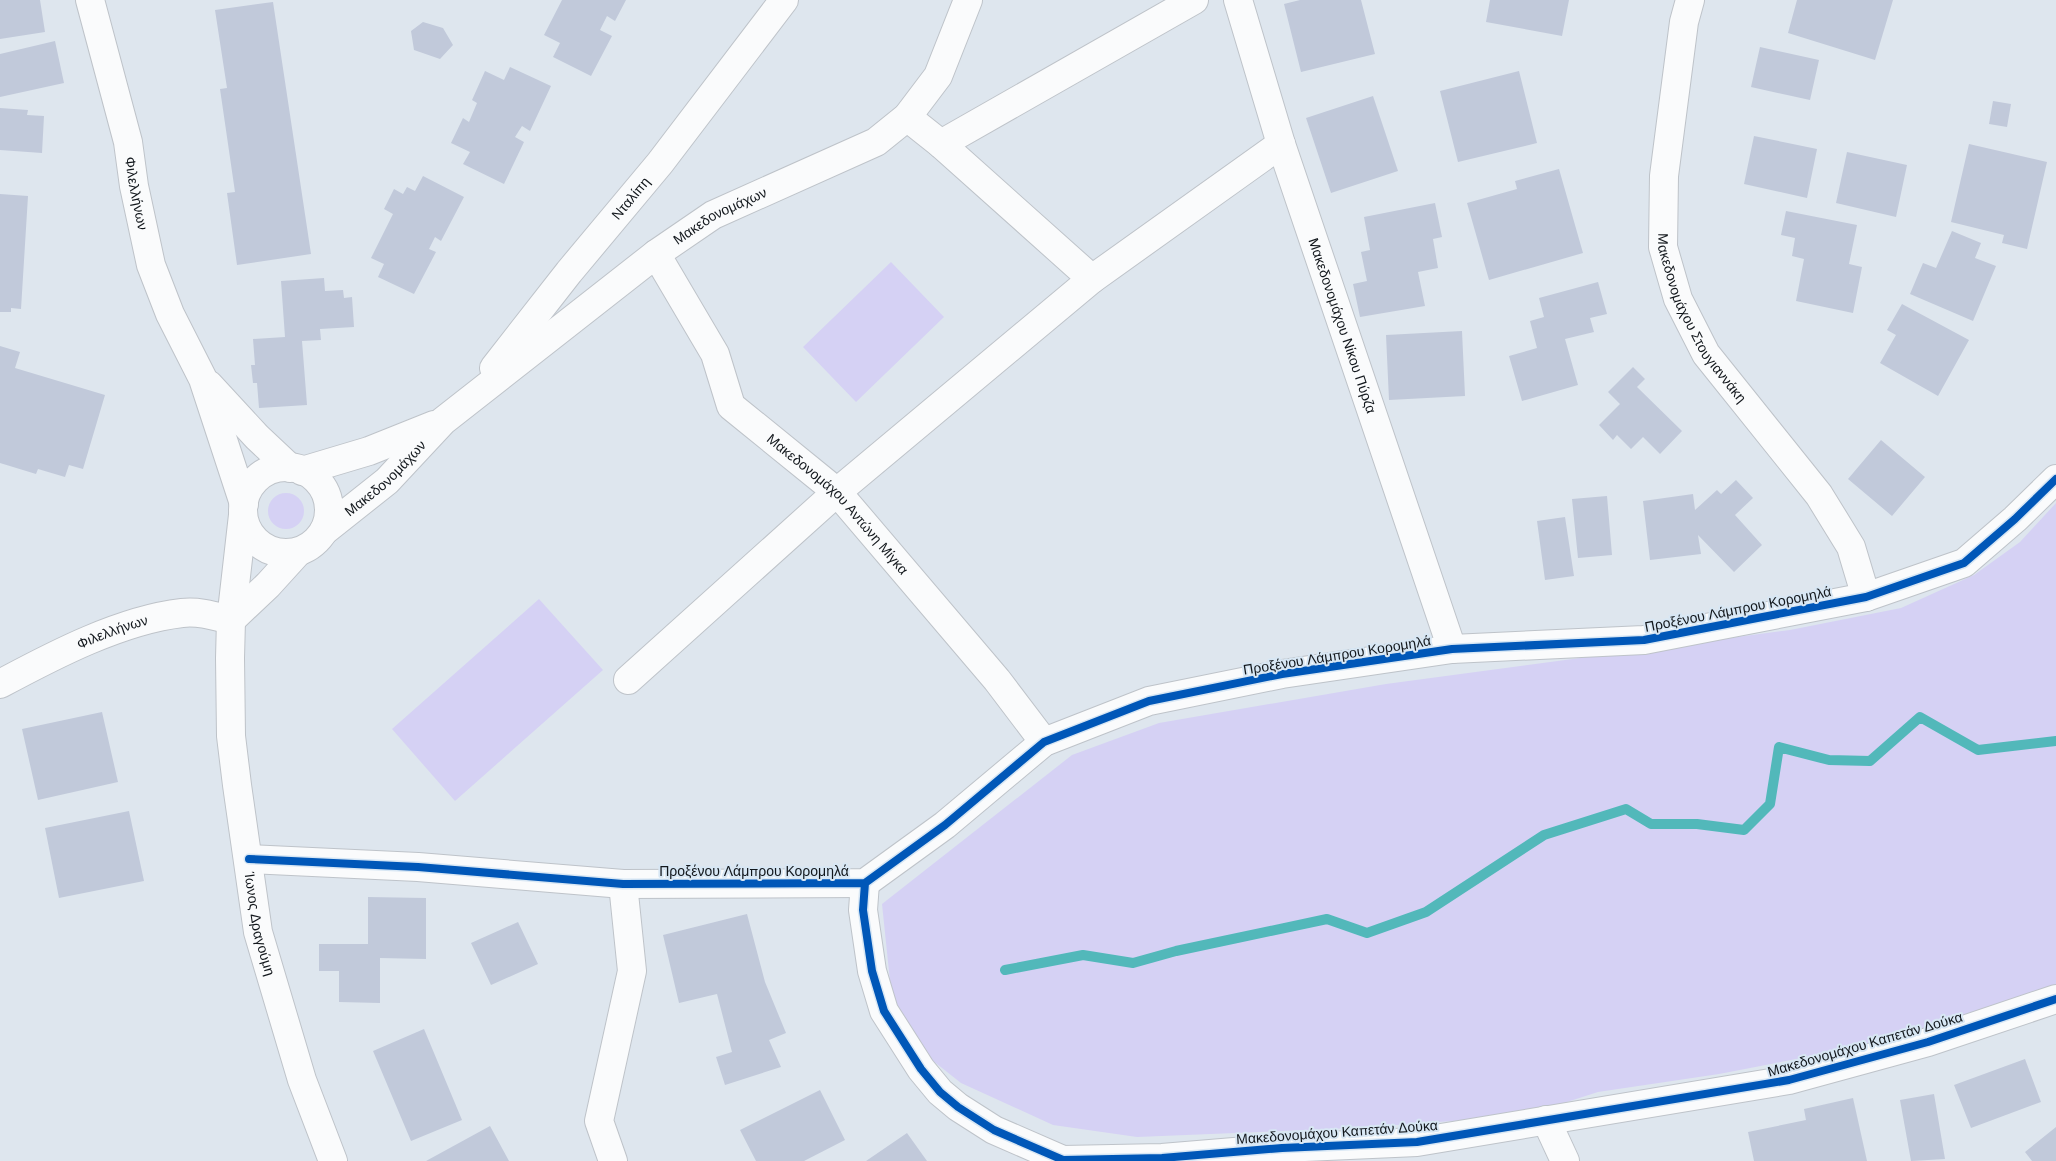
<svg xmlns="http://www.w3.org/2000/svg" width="2056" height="1161" viewBox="0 0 2056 1161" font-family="'DM Sans',sans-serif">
	<rect width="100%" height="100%" fill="#dee6ee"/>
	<path fill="#d5d1f4" d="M891,262L944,317L856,402L803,347Z
		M268 511a18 18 0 1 1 36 0a18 18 0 1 1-36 0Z
		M2056,503V991L1890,1041L1719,1074L1598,1092L1523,1116L1354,1128L1137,1137L1053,1125L961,1083L918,1049L892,1000L882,904L1072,755L1159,723L1386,684L1790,630L1901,608L1974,575L2020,542Z
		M539,599L603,670L455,801L392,729Z"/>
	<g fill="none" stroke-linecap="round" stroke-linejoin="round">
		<path stroke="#52b8ba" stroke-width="10" d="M1005,970L1083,955L1133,963L1176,951L1327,919L1367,933L1426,912L1544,835L1626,809L1651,824H1697L1744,830L1770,804L1779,747L1829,760L1870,761L1920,717L1978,750L2056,741"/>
	</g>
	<path fill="#c1c9da" d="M0,0H40L45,32L0,39Z
		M562,0H626L615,21L607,16L600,30L612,36L591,76L553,57L560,43L544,35Z
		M1300,0H1361L1375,54L1301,72L1284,4Z
		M1490,0H1569L1562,36L1486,22Z
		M1797,0H1893L1875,60L1788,33Z
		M273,2L311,254L237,265L227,193L235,192L220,89L227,88L215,10Z
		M423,22L443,28L453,45L440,59L414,50L411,31Z
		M55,41L64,83L0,97V54Z
		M1760,47L1819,60L1810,100L1751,87Z
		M510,67L551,86L530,131L522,126L515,137L524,142L504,184L463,164L470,152L451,143L463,118L469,122L477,103L472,100L485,71L504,80Z
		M1519,71L1537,143L1458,162L1440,91Z
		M1373,96L1398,171L1331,193L1306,118Z
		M1993,101L2011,104L2007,127L1989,124Z
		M0,108L28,110L27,115L44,116L42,153L0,150Z
		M1754,136L1817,149L1807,198L1744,184Z
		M1969,144L2047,162L2027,249L2002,243L2004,235L1951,222Z
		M1847,152L1907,165L1896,217L1836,203Z
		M1559,169L1583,253L1489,280L1467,203L1517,189L1515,181Z
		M423,176L464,197L441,241L435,237L429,249L436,252L414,294L378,277L384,264L371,258L393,214L384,209L394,189L403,194L407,187L415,191Z
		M0,194L28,196L21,309L11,308V312H0Z
		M1435,203L1442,237L1433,239L1438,268L1418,272L1425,306L1360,317L1353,284L1367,281L1361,252L1370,250L1364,217Z
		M1786,211L1857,225L1849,264L1862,267L1853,313L1796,301L1804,259L1792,256L1795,238L1781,235Z
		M1952,231L1981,243L1975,258L1996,266L1973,321L1910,294L1923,263L1936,268Z
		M324,278L325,291L343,290L344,298L352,297L354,327L320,329L321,340L302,341L307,405L259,408L257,383H253L251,365H255L253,339L285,337L281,281Z
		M1598,282L1607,314L1590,318L1594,332L1565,339L1578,385L1522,401L1509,356L1537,348L1530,321L1544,317L1539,298Z
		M1902,304L1969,340L1938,396L1880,363L1896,335L1887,330Z
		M1462,331L1465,396L1389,400L1386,335Z
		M0,346L20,352L15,368L105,395L83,469L69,465L65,477L38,469L36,474L0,463Z
		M1633,367L1645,379L1637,387L1682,431L1660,454L1643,437L1631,449L1617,435L1613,440L1599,425L1620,404L1608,392Z
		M1881,440L1925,477L1892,516L1848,479Z
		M1736,480L1753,498L1735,515L1762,545L1734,572L1698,535L1701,554L1650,560L1643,501L1693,494L1695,510L1717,490L1721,494Z
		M1607,496L1612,555L1578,558L1572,499Z
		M1565,517L1574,576L1545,580L1537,521Z
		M102,712L118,782L38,800L22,729Z
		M129,811L144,881L59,898L45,828Z
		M368,897L426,898V959L380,958V1003L339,1002V971H319V944H368Z
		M747,914L765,982L786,1033L769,1040L781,1067L725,1085L716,1057L732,1052L717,994L679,1003L663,935Z
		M518,922L538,964L491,985L471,943Z
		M424,1029L462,1120L411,1141L373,1051Z
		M2025,1059L2041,1102L1971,1128L1954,1085Z
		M820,1090L845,1140L804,1161H756L740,1130Z
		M1934,1094L1945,1159L1911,1161L1900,1100Z
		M1853,1098L1867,1161H1754L1748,1132L1806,1120L1804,1109Z
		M490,1126L509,1161H426Z
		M2056,1127V1161H2032L2025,1152Z
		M907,1133L927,1161H866Z"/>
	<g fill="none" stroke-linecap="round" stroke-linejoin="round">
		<defs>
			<g id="minor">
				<path id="s1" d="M90,0L128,142L134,186L151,265L170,314L203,379L244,504"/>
				<path id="s2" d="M1238,0L1281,144L1452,649"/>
				<path id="s3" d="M1690,0L1684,22L1664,176L1663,247L1678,299L1706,354L1819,495L1851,547L1866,597"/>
				<path d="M907,117L941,144L1092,279"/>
				<path d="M941,144L1194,0"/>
				<path id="s4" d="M656,254L715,354L731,406L837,492L997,680L1044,742"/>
				<path id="s5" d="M494,368L569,272L660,163L784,0"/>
				<path d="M209,385L257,437L290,468"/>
				<circle cx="286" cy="510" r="43"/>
				<path d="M302,471L369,451L434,425"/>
				<path id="s6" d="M243,515L231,620L230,658L231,736L237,785L258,932L302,1080L333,1161"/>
				<path id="s7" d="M324,531L387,481L443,421L656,254L713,215L876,142L907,117L938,76L968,0"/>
				<path d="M231,620L268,585L298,552"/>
				<path d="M628,680L837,492L1092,279L1281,144"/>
				<path id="s8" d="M0,684C54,655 121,620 182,613C199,611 215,616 231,620"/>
				<path d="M249,859L418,867L623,884L865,883L945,825L1044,742L1149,701L1282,674L1452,649L1644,640L1866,597L1964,563L2015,519L2056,479"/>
				<path d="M865,883L863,910L872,971L884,1011L921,1069L940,1092L958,1107L994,1130L1063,1160L1162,1158L1282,1148L1417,1142L1789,1080L1928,1042L2056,999"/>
				<path d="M1546,1120L1565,1161"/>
				<path d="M613,1161L599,1121L632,971L623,884"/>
			</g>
		</defs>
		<use href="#minor" stroke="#bec3c9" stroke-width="30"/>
		<use href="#minor" stroke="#fafbfc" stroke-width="28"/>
		<defs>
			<path id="cycleway" d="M249,859L418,867L623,884L865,883L945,825L1044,742L1149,701L1282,674L1452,649L1644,640L1866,597L1964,563L2015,519L2056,479
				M865,883L863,910L872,971L884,1011L921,1069L940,1092L958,1107L994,1130L1063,1160L1162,1158L1282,1148L1417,1142L1789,1080L1928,1042L2056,999"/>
		</defs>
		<use href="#cycleway" stroke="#d8e7f4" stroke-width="11"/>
		<use href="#cycleway" stroke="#0057b8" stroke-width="8"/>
	</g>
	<g text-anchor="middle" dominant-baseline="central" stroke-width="4" stroke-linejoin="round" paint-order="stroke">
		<g font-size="14" fill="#12171c" stroke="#d8e7f4">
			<text stroke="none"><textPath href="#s1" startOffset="199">Φιλελλήνων</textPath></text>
			<text stroke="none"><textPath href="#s5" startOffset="218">Νταλίπη</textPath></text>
			<text stroke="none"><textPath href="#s7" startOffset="508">Μακεδονομάχων</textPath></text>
			<text stroke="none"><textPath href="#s3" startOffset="330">Μακεδονομάχου Στουγιαννάκη</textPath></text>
			<text stroke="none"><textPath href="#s2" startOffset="342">Μακεδονομάχου Νίκου Πύρζα</textPath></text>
			<text stroke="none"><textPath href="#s7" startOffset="81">Μακεδονομάχων</textPath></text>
			<text stroke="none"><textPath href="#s4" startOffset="316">Μακεδονομάχου Αντώνη Μίγκα</textPath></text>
			<text transform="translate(1738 609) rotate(-11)">Προξένου Λάμπρου Κορομηλά</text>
			<text stroke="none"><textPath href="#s8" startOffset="124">Φιλελλήνων</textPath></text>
			<text transform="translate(1337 655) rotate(-9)">Προξένου Λάμπρου Κορομηλά</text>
			<text x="754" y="871">Προξένου Λάμπρου Κορομηλά</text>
			<text stroke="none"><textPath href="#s6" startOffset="412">Ίωνος Δραγούμη</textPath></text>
			<text transform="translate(1865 1044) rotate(-16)">Μακεδονομάχου Καπετάν Δούκα</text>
			<text transform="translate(1337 1132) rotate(-4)">Μακεδονομάχου Καπετάν Δούκα</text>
		</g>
	</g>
</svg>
